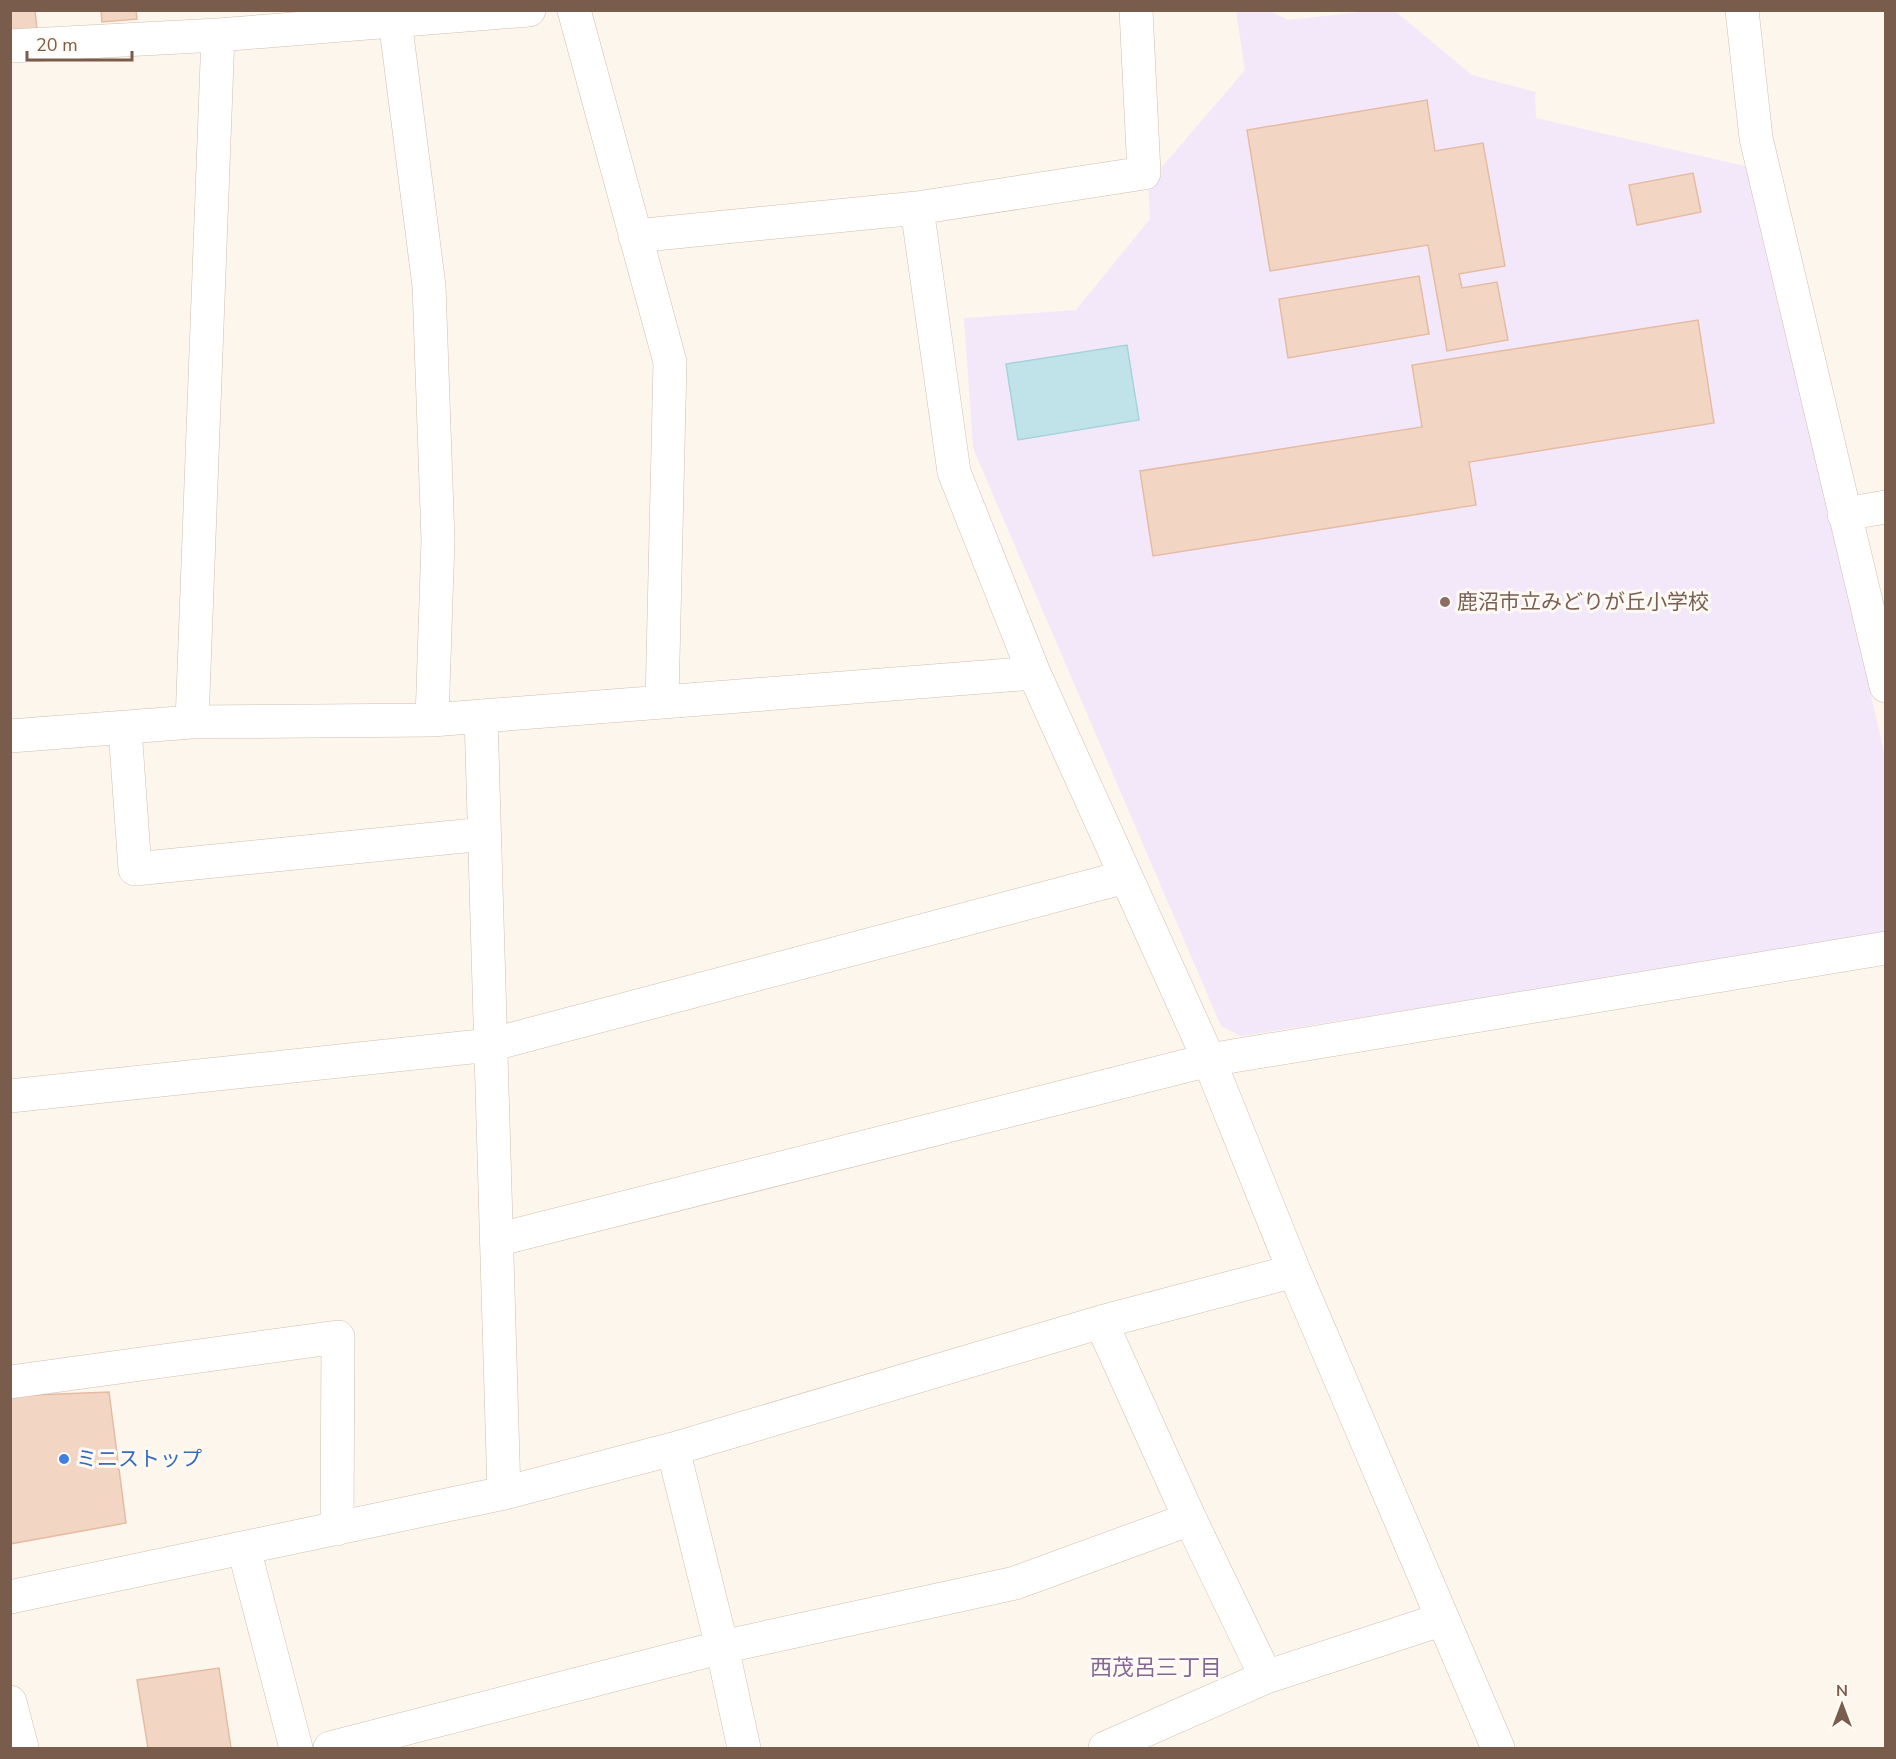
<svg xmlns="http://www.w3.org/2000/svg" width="1896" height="1759" viewBox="0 0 1896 1759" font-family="'Nunito Sans','Noto Sans JP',sans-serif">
	<rect width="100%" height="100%" fill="#fdf6ec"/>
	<path fill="#f3e8fa" d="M1236,11H1269L1289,20L1369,11H1395L1472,75L1535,92L1536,118L1749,167L1885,756V936L1241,1036L1221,1026L973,448L964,318L1076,310L1150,219L1148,183L1245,70Z"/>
	<path fill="#bfe3e8" stroke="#a5d3da" stroke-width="1.5" d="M1127,345L1139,420L1018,440L1006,364Z"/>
	<path fill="#f3d5c3" stroke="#e6bba3" stroke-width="1.5" d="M10,10H35L37,29L10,31Z
		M101,10H136L137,19L102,22Z
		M1427,100L1435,151L1483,143L1505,266L1459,274L1462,288L1497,282L1508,340L1447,351L1428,245L1270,271L1247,130Z
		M1693,173L1701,212L1637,225L1629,185Z
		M1419,276L1429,334L1288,358L1279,299Z
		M1698,320L1714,423L1469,462L1476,505L1153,556L1140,471L1422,427L1412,365Z
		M109,1392L126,1523L10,1544V1396Z
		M219,1668L231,1748H148L137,1680Z"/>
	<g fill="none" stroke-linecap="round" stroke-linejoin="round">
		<defs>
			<path id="minor" d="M574,10L670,362L662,702
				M1742,10L1756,138L1886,686
				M395,20L429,286L438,540L432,720
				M10,46L218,35L529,10
				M917,208L954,472L1034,673L1209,1060L1294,1271L1498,1748
				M635,236L917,208L1144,173L1136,10
				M1844,514L1886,507
				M481,716L504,1493
				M192,722L218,35
				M125,729L135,869L484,834
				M10,736L192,722L432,720L1034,673
				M10,1096L490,1045L1125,877
				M496,1240L1209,1060L1886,948
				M1101,1322L1190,1519L1266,1677
				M10,1382L338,1337L337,1529
				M673,1449L722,1647L744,1748
				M244,1549L296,1748
				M10,1597L504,1493L673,1449L1101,1322L1294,1271
				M10,1702L22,1748
				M330,1748L722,1647L1015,1583L1190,1519
				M1105,1748L1266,1677L1443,1619"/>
		</defs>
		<use href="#minor" stroke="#d1beb0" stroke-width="34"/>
		<use href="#minor" stroke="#fff" stroke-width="33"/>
	</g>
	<circle fill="#8d6e63" stroke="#fffaf3" stroke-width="2" cx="1445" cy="602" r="6"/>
	<circle fill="#3f7fe0" stroke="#fffaf3" stroke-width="2" cx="64" cy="1459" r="6"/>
	<g text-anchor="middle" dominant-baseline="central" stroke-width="6" stroke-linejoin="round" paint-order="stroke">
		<g font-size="21" fill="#785e54" stroke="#fffaf3" text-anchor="start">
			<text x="1457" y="602">鹿沼市立みどりが丘小学校</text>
		</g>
		<g font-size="21" fill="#366cbe" stroke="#fffaf3" text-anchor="start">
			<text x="76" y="1459">ミニストップ</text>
		</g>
		<g font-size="22" fill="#846695" stroke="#fffaf3">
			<text x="1156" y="1668">西茂呂三丁目</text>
		</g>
	</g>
	<rect width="1896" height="1759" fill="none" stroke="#7a5c4d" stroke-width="24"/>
	<g transform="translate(1842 1705)" stroke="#fffaf3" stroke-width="4.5" paint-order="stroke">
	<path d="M0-4.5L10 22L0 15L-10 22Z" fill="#7a5c4d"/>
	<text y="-9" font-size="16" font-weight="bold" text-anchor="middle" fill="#7a5c4d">N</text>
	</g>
	<path d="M27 51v9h105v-9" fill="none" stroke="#7a5c4d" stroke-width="3"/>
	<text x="36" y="51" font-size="18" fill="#7a5c4d" stroke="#fffaf3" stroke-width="4.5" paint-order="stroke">20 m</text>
</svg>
